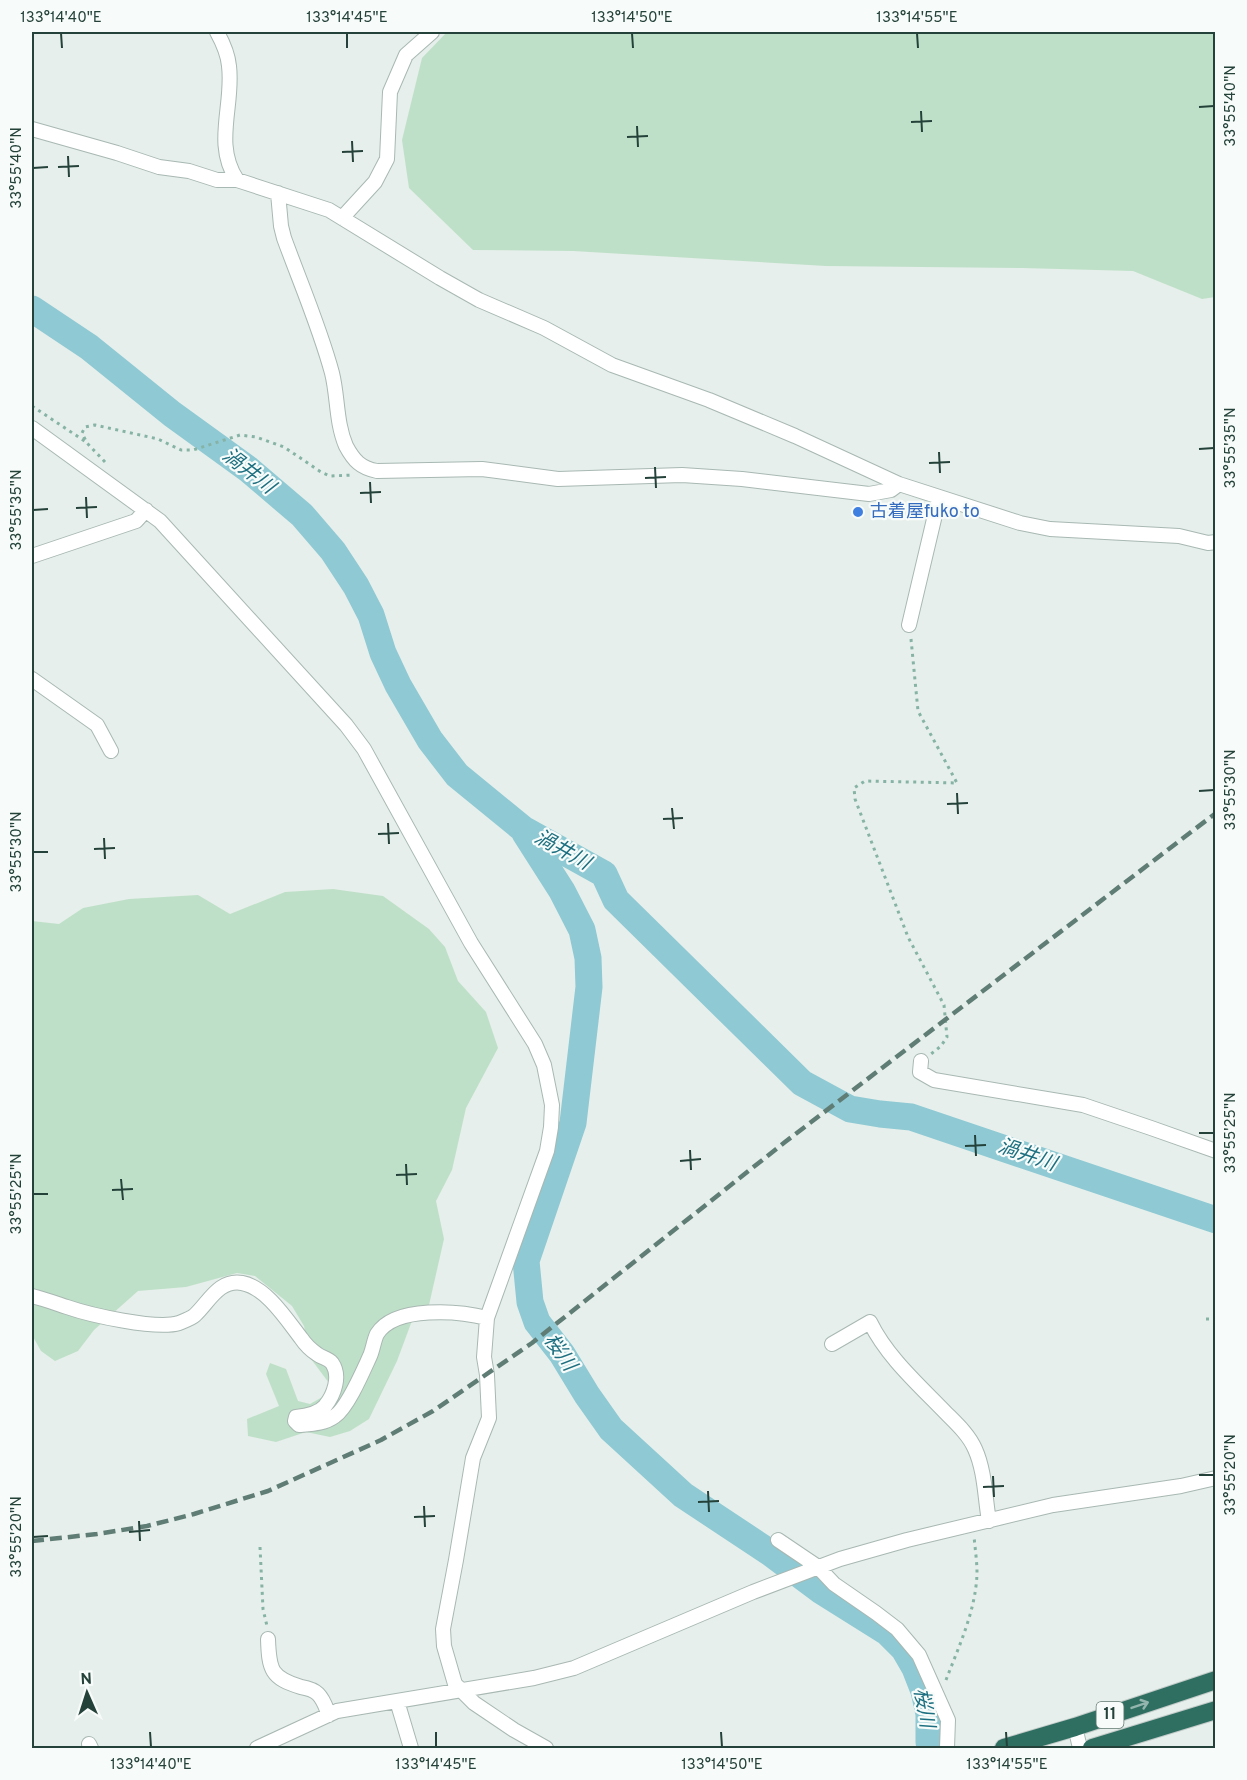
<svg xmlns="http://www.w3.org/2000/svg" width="1247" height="1780" viewBox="0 0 1247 1780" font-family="Overpass,'Noto Sans JP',sans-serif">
	<rect width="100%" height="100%" fill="#e6efeb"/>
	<path fill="#bfe0c8" d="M447,32H1215V297L1202,299L1133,271L1022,268L826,266L573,251L473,250L409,188L402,140L422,58Z
		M333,889L383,896L429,929L445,947L458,981L486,1012L498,1048L466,1108L452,1170L436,1201L444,1239L429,1305L413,1318L397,1361L369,1419L350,1431L330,1437L306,1432L276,1442L248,1436L247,1419L279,1406L266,1374L270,1363L286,1369L298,1401L310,1404L326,1395L329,1383L311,1359L304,1326L292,1306L255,1276L237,1273L186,1287L138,1291L94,1330L78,1351L55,1361L41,1351L32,1335V921L59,924L83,908L129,899L198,895L230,914L285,892Z"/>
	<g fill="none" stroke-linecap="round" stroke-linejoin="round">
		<path stroke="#8ec9d4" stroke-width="27" d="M32,309L89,347L172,414L248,469L302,515L333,551L356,586L371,615L383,653L398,685L430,740L457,775L523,829L604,874L616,900L802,1083L850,1109L880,1114L911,1117L1216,1220
			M525,833L562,891L582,930L588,958L589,987L573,1123L526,1261L530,1302L537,1322L562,1354L587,1395L611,1429L683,1495L769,1552L820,1590L887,1632L904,1649L915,1668L924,1691L929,1714V1742"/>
		<defs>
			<path id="street" d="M217,32C223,43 228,54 229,66C234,105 213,144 237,180
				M32,129L117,153L159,167L189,171L217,180H237L329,210L440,278L479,300L544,328L612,365L709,400L795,436L899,484L1020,523L1050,529L1179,536L1208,543L1216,542
				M278,193L281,226L284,238C300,282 320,328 332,373C338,397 336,423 346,446C354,461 361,468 377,471L482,469L558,479L682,475L742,479L869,494L891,490L899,484
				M342,218L375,182L387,159L390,92L406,55L432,32
				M32,428L160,521L346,725L364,749L471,943L535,1044L544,1065L552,1105L551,1127L547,1151L487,1318L484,1357L487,1375L489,1418L473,1458L456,1560L443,1629L444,1646L455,1684L474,1703L514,1730L546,1748
				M32,556L136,521L146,510
				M909,625L939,498
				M32,679L97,725L111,751
				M921,1061L920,1072L934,1080L1083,1105L1151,1128L1216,1151
				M32,1296C44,1299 55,1303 67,1307C90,1315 156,1330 179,1323C184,1321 192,1318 195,1315C209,1302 219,1279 242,1283C266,1287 287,1320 301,1338C305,1344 311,1350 317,1354C322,1358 328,1358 332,1363C341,1376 334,1395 325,1406C319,1413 305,1416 296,1417L295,1421L299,1425C312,1424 324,1424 335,1416C348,1407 363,1371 370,1356C373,1349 374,1340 377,1334C395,1305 460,1311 487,1318
				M832,1344L870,1322C887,1357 919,1385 946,1413C957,1424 969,1435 975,1449C985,1471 985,1498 989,1521
				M778,1540L818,1567L834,1584L876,1613L897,1629L919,1655L948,1720L947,1748
				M268,1639C269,1670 271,1678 301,1687C307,1688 314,1690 318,1694C324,1700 326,1708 329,1715
				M397,1701L411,1748
				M1075,1727L1080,1748
				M89,1744L91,1748
				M257,1748L337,1711L534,1678L574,1668L753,1592L840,1559L907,1540L1053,1505L1181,1486L1216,1478"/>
			<path id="highway" d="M1004,1748L1075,1727L1216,1680
				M1092,1748L1216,1710"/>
		</defs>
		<use href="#street" stroke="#a8b8b2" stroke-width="16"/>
		<use href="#highway" stroke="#c2cac8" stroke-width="20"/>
		<path stroke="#86b3a5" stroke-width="3" stroke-dasharray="3 4.5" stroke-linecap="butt" d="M32,406L86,442
			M105,462L87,443L82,433L85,427L95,425L158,439L181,450H193L240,435L256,437L284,447L321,472L330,476L354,475
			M911,639L918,711L957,783L865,781L854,788L855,799L908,937L944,1005L947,1037L941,1046L931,1054
			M1206,1319H1216
			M260,1547L263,1609L267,1626
			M946,1680C959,1646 976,1610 977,1573C977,1561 975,1548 974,1536"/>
		<use href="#street" stroke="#fff" stroke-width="14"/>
		<use href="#highway" stroke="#2f6f62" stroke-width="18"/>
		<path stroke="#5f7d75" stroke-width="4.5" stroke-dasharray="12 6" stroke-linecap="butt" d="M32,1541L97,1534L147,1526L194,1514L268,1491L381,1440L433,1411L532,1343L785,1142L1216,813"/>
	</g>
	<defs><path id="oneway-shaft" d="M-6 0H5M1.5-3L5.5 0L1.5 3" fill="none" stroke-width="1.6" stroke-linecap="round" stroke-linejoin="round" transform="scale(1.5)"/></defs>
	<use stroke="#93b5ae" href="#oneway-shaft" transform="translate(1140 1705) rotate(-19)"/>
	<path fill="none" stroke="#24423a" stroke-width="2" d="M61,33L62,48M347,33V48M632,33L633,48M917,33L918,48M1199,107L1214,106M921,111L922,132M911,122L932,121M637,126L638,147M627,137L648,136M352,141L353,162M342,152L363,151M68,156L69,177M58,167L79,166M33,168L48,167M1199,449L1214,448M939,452L940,473M929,463L950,462M655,467L656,488M645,478L666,477M370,482L371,503M360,493L381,492M86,497L87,518M76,508L97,507M33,510L48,509M1199,791L1214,790M957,793L958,814M947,804L968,803M672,808L674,829M663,819L683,818M388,823L389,844M378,834L399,833M104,838L105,859M94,849L115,848M33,852H48M1199,1133H1214M975,1135L976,1156M965,1146L986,1145M690,1150L691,1170M680,1161L701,1159M406,1164L407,1185M396,1175L417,1174M121,1179L123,1200M112,1190L133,1189M33,1194H48M1199,1475H1214M993,1476L994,1497M983,1487L1004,1486M708,1491L709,1512M698,1502L719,1501M424,1506L425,1527M414,1517L435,1516M139,1521L140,1541M129,1532L150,1530M33,1537L48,1536M150,1732L151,1747M436,1732V1747M721,1732L722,1747M1006,1732L1007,1747"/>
	<circle fill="#3f7fe0" stroke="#f7fbf9" stroke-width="2" cx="858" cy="512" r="6"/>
	<g text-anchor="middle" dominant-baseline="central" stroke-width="4.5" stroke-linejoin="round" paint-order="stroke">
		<rect fill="#f7fbf9" stroke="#637a73" stroke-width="1.5" x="1096.5" y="1702" width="27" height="26" rx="4.5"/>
		<g font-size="16" font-weight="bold" fill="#24423a">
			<text x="1110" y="1715">11</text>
		</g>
		<g font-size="18" fill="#366cbe" stroke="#f7fbf9" text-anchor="start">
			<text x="870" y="512">古着屋fuko to</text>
		</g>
		<g font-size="20" font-style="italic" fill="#1c6f80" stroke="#f7fbf9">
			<text transform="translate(248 472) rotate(38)">渦井川</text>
			<text transform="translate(562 851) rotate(29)">渦井川</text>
			<text transform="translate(1027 1156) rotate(19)">渦井川</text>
			<text transform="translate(559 1353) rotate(55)">桜川</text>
			<text transform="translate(923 1708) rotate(80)">桜川</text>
		</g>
	</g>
	<rect width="1247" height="1780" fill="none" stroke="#f7fbf9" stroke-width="66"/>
	<g transform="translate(87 1693) rotate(357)" stroke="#f7fbf9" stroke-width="4.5" paint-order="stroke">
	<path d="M0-4.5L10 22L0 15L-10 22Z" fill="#24423a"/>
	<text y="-9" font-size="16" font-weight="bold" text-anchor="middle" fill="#24423a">N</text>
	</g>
	<rect x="33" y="33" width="1181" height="1714" fill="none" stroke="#24423a" stroke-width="2"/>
	<g font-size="15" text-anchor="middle" fill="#24423a">
		<text x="61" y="22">133°14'40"E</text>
		<text x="347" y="22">133°14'45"E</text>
		<text x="632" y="22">133°14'50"E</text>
		<text x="917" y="22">133°14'55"E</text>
		<text transform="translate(1230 106) rotate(-90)" y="5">33°55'40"N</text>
		<text transform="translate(16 168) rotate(-90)" y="5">33°55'40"N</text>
		<text transform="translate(1230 448) rotate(-90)" y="5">33°55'35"N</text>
		<text transform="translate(16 510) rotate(-90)" y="5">33°55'35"N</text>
		<text transform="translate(1230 790) rotate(-90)" y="5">33°55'30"N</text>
		<text transform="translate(16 852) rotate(-90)" y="5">33°55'30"N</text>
		<text transform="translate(1230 1133) rotate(-90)" y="5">33°55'25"N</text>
		<text transform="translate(16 1194) rotate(-90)" y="5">33°55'25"N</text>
		<text transform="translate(1230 1475) rotate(-90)" y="5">33°55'20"N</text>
		<text transform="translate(16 1537) rotate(-90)" y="5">33°55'20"N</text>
		<text x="151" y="1769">133°14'40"E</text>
		<text x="436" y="1769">133°14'45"E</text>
		<text x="722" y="1769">133°14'50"E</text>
		<text x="1007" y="1769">133°14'55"E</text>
	</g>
</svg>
